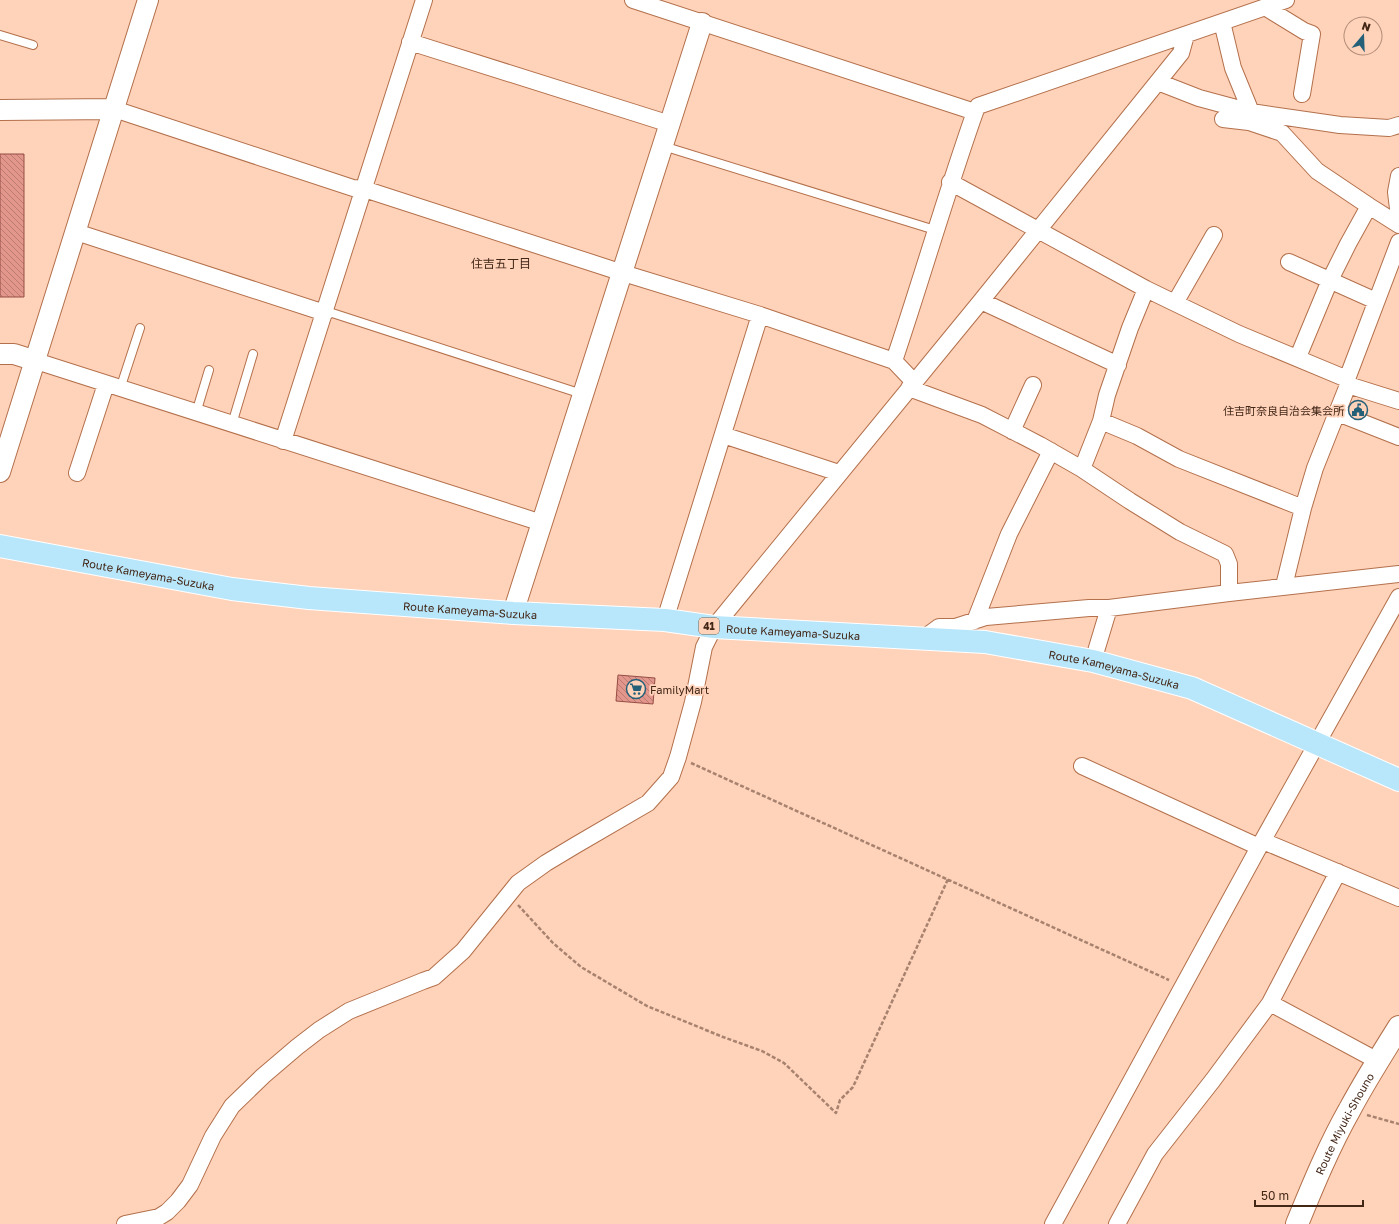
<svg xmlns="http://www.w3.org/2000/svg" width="1399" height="1224" viewBox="0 0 1399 1224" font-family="'Golos Text','Noto Sans JP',sans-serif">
	<defs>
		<pattern id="building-back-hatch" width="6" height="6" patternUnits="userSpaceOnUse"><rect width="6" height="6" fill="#e3978c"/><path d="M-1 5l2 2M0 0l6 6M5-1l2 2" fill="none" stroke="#ba7b71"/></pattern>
	</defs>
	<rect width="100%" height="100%" fill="#ffd2ba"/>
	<path fill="url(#building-back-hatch)" stroke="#964d44" d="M0,154H24V297H0Z
		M618,675L655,678L653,704L616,701Z"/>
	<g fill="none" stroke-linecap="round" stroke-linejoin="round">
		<defs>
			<path id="service" d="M0,35L33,45
				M663,146L935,230
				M326,311L582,394
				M120,389L140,328
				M196,413L209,370
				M232,424L253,354"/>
			<path id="minor" d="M633,0L975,112L978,106L1286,0
				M1265,7L1304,31L1312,34L1302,94
				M1222,22L1233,68L1251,112L1250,120
				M410,42L670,124
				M1158,82L1199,98L1251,112L1340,125L1389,128L1399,125
				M114,109L353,188L364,189L623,273L760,315L894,361L914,382
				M1223,119L1249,122L1282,133L1317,171L1369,206L1399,225
				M1399,176L1396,192L1399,217
				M950,182L1146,289L1239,334L1347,379
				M76,232L325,313
				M1289,262L1376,301
				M981,301L1118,365
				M1175,303L1214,235
				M1298,357L1330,280L1348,244L1369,206
				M36,361L542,523
				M894,361C922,278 946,194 975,112
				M1348,385L1399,401
				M909,388L982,415L1040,445L1082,469L1130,501L1180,532L1225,554L1229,564V593
				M1338,413L1399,437
				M1101,421L1137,436L1179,459L1303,508
				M1012,431L1033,385
				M723,435L839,473
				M283,441L424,0
				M1082,469L1101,421L1107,395L1130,328L1146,289
				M77,473L106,384
				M1284,586L1303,508L1315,468L1348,385L1347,379L1399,242
				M665,620L760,315
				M975,621L1009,534L1051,451
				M924,638L939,627H955L986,617L1089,608H1109L1229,593L1399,574
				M1093,661L1109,608
				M1082,766L1259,847
				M1263,841L1399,898
				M1270,1003L1378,1061
				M125,1224L159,1217L167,1212L178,1201L190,1185L213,1136L232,1106L263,1076L297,1047L319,1030L349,1011L423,981L434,977L463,951L518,883L546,863L576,845L648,803L671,777L678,757L693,702L704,647L714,627L981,301L1181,53L1186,35
				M1053,1224L1259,847L1399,597
				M1117,1224L1155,1154L1213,1080L1270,1003L1338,872"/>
			<path id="tertiary" d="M0,110L114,109
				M0,354H14L36,361
				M0,472L148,0
				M513,613L702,23"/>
			<g id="secondary">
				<path id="s1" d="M1297,1224C1313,1185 1329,1146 1350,1109C1365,1081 1382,1054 1399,1027"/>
			</g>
			<g id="primary">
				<path id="s2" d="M0,546L232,589L309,598L513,613L665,620L714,627L985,642L1093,661L1192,688L1399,780"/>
			</g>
		</defs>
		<use href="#service" stroke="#b3704b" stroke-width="10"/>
		<use href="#minor" stroke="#b3704b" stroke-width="18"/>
		<use href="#tertiary" stroke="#b3704b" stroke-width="22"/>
		<use href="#secondary" stroke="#b3704b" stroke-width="24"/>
		<use href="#primary" stroke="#fff" stroke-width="24"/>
		<path stroke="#a7826e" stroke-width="2.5" stroke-dasharray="4 2" stroke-linecap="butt" d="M691,763L1169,980
			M518,905L553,943L581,967L647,1006L723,1037L762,1051L784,1063L836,1113L840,1100L853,1087L948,879
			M1367,1115L1399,1124"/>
		<use href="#service" stroke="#fff" stroke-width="8"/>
		<use href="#minor" stroke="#fff" stroke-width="16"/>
		<use href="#tertiary" stroke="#fff" stroke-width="20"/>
		<use href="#secondary" stroke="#fff" stroke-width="22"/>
		<use href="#primary" stroke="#b8e6fb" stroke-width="22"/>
	</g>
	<defs>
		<symbol id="civic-ring" viewBox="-11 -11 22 22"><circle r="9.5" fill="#ffd2ba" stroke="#256079" stroke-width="1.5"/><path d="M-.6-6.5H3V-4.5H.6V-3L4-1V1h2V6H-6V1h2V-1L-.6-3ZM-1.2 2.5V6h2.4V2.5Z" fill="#256079"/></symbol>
		<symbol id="supermarket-ring" viewBox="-11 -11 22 22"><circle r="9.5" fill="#ffd2ba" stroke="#256079" stroke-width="1.5"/><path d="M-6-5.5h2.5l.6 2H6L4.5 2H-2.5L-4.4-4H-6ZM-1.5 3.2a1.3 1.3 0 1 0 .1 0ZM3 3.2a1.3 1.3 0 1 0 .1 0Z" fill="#256079"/></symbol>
	</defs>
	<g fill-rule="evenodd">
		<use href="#civic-ring" x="1347" y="399" width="22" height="22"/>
		<use href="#supermarket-ring" x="625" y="678" width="22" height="22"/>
	</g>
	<g text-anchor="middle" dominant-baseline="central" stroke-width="3.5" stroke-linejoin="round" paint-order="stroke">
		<rect fill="#ffd2ba" stroke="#7b5a47" stroke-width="1" x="699" y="618" width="20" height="16" rx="3"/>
		<g font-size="10" font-weight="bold" fill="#422616">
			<text x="709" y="626">41</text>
		</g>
		<g font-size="11" fill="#422616" stroke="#ffd2ba" text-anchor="end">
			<text x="1344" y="410">住吉町奈良自治会集会所</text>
			<text x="650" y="689" text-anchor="start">FamilyMart</text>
		</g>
		<g font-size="11" fill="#422616" stroke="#ffd2ba">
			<text stroke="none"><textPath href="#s2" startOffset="151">Route Kameyama-Suzuka</textPath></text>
			<text stroke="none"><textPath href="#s2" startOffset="475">Route Kameyama-Suzuka</textPath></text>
			<text stroke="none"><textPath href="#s2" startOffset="799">Route Kameyama-Suzuka</textPath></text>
			<text stroke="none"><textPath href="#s2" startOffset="1123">Route Kameyama-Suzuka</textPath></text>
			<text stroke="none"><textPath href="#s1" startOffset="111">Route Miyuki-Shouno</textPath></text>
		</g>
		<g font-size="12" fill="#422616" stroke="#ffd2ba">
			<text x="501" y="263">住吉五丁目</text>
		</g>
	</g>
	<g transform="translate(1363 36) rotate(19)"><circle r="19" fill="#ffd2ba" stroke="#b38d78"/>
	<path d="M0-3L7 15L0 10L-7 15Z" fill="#256079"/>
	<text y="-6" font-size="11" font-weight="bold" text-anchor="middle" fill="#422616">N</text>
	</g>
	<path d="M1255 1200v6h108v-6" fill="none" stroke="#422616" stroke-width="2"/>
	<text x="1261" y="1200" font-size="12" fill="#422616" stroke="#ffd2ba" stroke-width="3" paint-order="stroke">50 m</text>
</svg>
